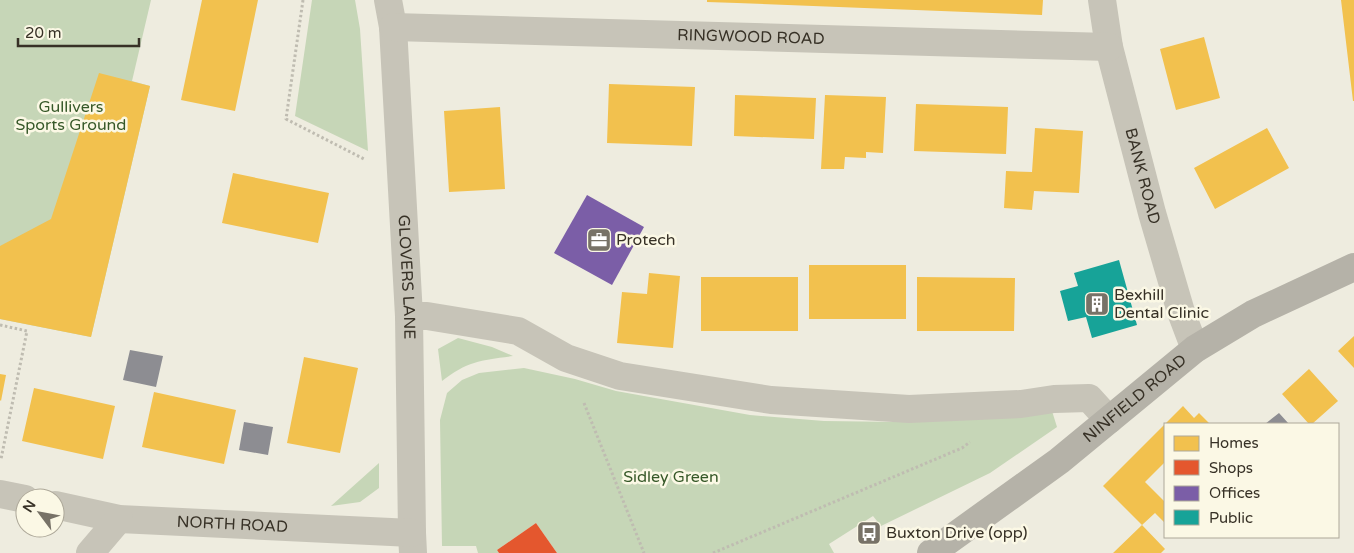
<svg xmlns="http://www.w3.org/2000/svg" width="1354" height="553" viewBox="0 0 1354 553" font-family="'Varela Round',sans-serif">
	<rect width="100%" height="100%" fill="#eeecdf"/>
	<path fill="#c6d6b7" d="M0,0H151L132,81L150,86L91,337L0,319Z
		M312,0H355L360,29L368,151L295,116Z
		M458,338L492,347L513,356C482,360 467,361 442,381L438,349Z
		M524,368L575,379L616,391L750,415L824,421L900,422L976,419L1052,411L1057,427L990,473L881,526L873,516L829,544L834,553H557L536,523L497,550L499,553H478L476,546H442L440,420L447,393L462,380L479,373Z
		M379,463V488L360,502L331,506Z"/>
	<path fill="#f2c14e" d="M202,0H258L235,111L181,100Z
		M707,0H1043L1042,15L737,3L707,2Z
		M1341,0H1354V101H1353Z
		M1204,37L1220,98L1176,110L1160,49Z
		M99,73L150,86L91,337L0,319V246L51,219Z
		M609,84L695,87L692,146L607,143Z
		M735,95L816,98L814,139L734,136Z
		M825,95L886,97L883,153L866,152V158L845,157L844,169H821Z
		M916,104L1008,107L1006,154L914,151Z
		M500,107L505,189L449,192L444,111Z
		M1035,128L1083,131L1079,193L1034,191L1032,210L1004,208L1006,171L1032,172Z
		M1267,128L1289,168L1215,209L1194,168Z
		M233,173L329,193L318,243L222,223Z
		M809,265H906V319H809Z
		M649,273L680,276L673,348L617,343L622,292L647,294Z
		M701,277H798V331H701Z
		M917,277L1015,278L1014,331H917Z
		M1354,336V368L1338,351Z
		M304,357L358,368L340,453L287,443Z
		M1309,369L1338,401L1312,424H1309L1282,394Z
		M0,374L6,375L1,401L0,400Z
		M34,388L115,406L103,459L22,441Z
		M154,392L236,410L224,464L142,447Z
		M1183,406L1194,418L1199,413L1209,423L1165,424Z
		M1165,424V462L1145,482L1165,502V523L1155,513L1142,525L1103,486Z
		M1142,525L1165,549L1161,553H1113Z"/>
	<path fill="#e4572e" d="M536,523L557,553H499L497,550Z"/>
	<path fill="#7b5ea7" d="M587,195L644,227L612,285L554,253Z"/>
	<path fill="#17a398" d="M1119,260L1137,325L1092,338L1086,317L1068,321L1060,291L1078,286L1074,273Z"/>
	<path fill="#8d8d92" d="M130,350L163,356L156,387L123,380Z
		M1279,413L1289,424H1265Z
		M244,422L273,427L268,455L239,450Z"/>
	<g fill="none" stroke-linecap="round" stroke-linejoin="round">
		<path stroke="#bfbcb1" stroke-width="3" stroke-dasharray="2.5 2.5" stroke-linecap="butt" d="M303,0L286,119L364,159
			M0,325L27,331L1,459
			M584,403L644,553
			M713,553L962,448L970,442"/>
		<g stroke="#c7c4b8" stroke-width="28">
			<path id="s1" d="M388,0L393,27L409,316L412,533L413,553"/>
			<path id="s2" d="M1102,0L1109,47L1152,213L1181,312L1195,349"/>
			<path id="s3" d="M393,27L1109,47"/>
			<path d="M409,316H427L518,331L566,358L620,376L771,400L909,409L1021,404L1054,399L1089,398L1109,420"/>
			<path d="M0,494L25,499"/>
			<path id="s4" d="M55,505L119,519L412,533"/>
			<path d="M90,553L119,519"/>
		</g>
		<path stroke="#b5b2a8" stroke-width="28" id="s5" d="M931,553L1059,461L1195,349L1253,314L1354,267"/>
	</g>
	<defs>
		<symbol id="office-square" viewBox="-11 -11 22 22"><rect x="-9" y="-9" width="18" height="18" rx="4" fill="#777267" stroke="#fbf8e5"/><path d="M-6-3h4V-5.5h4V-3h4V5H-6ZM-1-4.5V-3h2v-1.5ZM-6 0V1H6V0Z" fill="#fff"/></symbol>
		<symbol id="building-square" viewBox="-11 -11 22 22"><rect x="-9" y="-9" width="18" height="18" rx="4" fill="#777267" stroke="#fbf8e5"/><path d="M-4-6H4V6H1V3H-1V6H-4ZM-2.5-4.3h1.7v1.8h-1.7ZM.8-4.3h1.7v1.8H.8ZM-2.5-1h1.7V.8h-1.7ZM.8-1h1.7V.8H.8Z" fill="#fff"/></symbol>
		<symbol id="bus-square" viewBox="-11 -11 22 22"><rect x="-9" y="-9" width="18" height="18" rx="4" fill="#777267" stroke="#fbf8e5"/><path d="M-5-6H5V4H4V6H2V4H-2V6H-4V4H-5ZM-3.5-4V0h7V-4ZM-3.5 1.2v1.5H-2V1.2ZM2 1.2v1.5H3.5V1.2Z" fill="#fff"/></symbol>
	</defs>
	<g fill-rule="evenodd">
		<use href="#office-square" x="585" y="226" width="28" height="28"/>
		<use href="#building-square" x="1083" y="290" width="28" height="28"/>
		<use href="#bus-square" x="855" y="519" width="28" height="28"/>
	</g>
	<g text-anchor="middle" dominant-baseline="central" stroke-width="5" stroke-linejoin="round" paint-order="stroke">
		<g font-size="16" fill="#373126" stroke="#fbf8e5">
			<text stroke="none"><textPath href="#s3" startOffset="358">RINGWOOD ROAD</textPath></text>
			<text stroke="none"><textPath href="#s2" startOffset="181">BANK ROAD</textPath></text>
			<text stroke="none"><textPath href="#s1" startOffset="278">GLOVERS LANE</textPath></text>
			<text stroke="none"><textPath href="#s5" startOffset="256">NINFIELD ROAD</textPath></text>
			<text stroke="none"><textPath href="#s4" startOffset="179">NORTH ROAD</textPath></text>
		</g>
		<g font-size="16" fill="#365828" stroke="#fbf8e5">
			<text x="71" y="107">Gullivers<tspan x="71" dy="18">Sports Ground</tspan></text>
			<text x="671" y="477">Sidley Green</text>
		</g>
		<g font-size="16" fill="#373126" stroke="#fbf8e5" text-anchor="start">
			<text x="616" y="240">Protech</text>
			<text x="1114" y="295">Bexhill<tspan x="1114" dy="18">Dental Clinic</tspan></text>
			<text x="886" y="533">Buxton Drive (opp)</text>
		</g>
	</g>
	<rect x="1164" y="423" width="175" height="115" fill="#fbf8e5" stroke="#ada899"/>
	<rect x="1174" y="436" width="25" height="15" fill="#f2c14e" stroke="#ada899"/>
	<text x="1209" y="448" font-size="15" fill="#373126">Homes</text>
	<rect x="1174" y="460" width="25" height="15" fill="#e4572e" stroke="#ada899"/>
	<text x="1209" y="473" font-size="15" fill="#373126">Shops</text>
	<rect x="1174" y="486" width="25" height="15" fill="#7b5ea7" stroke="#ada899"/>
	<text x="1209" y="498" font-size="15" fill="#373126">Offices</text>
	<rect x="1174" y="510" width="25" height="15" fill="#17a398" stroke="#ada899"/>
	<text x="1209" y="523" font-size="15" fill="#373126">Public</text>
	<g transform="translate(40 513) rotate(302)"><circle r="24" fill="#fbf8e5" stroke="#ada899"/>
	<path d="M0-4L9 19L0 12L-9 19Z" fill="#777267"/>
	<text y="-8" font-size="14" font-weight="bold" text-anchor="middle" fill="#373126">N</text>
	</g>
	<path d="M18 38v8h121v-8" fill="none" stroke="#373126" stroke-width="2.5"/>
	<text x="25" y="38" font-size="15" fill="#373126" stroke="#fbf8e5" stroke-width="4" paint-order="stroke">20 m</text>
</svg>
